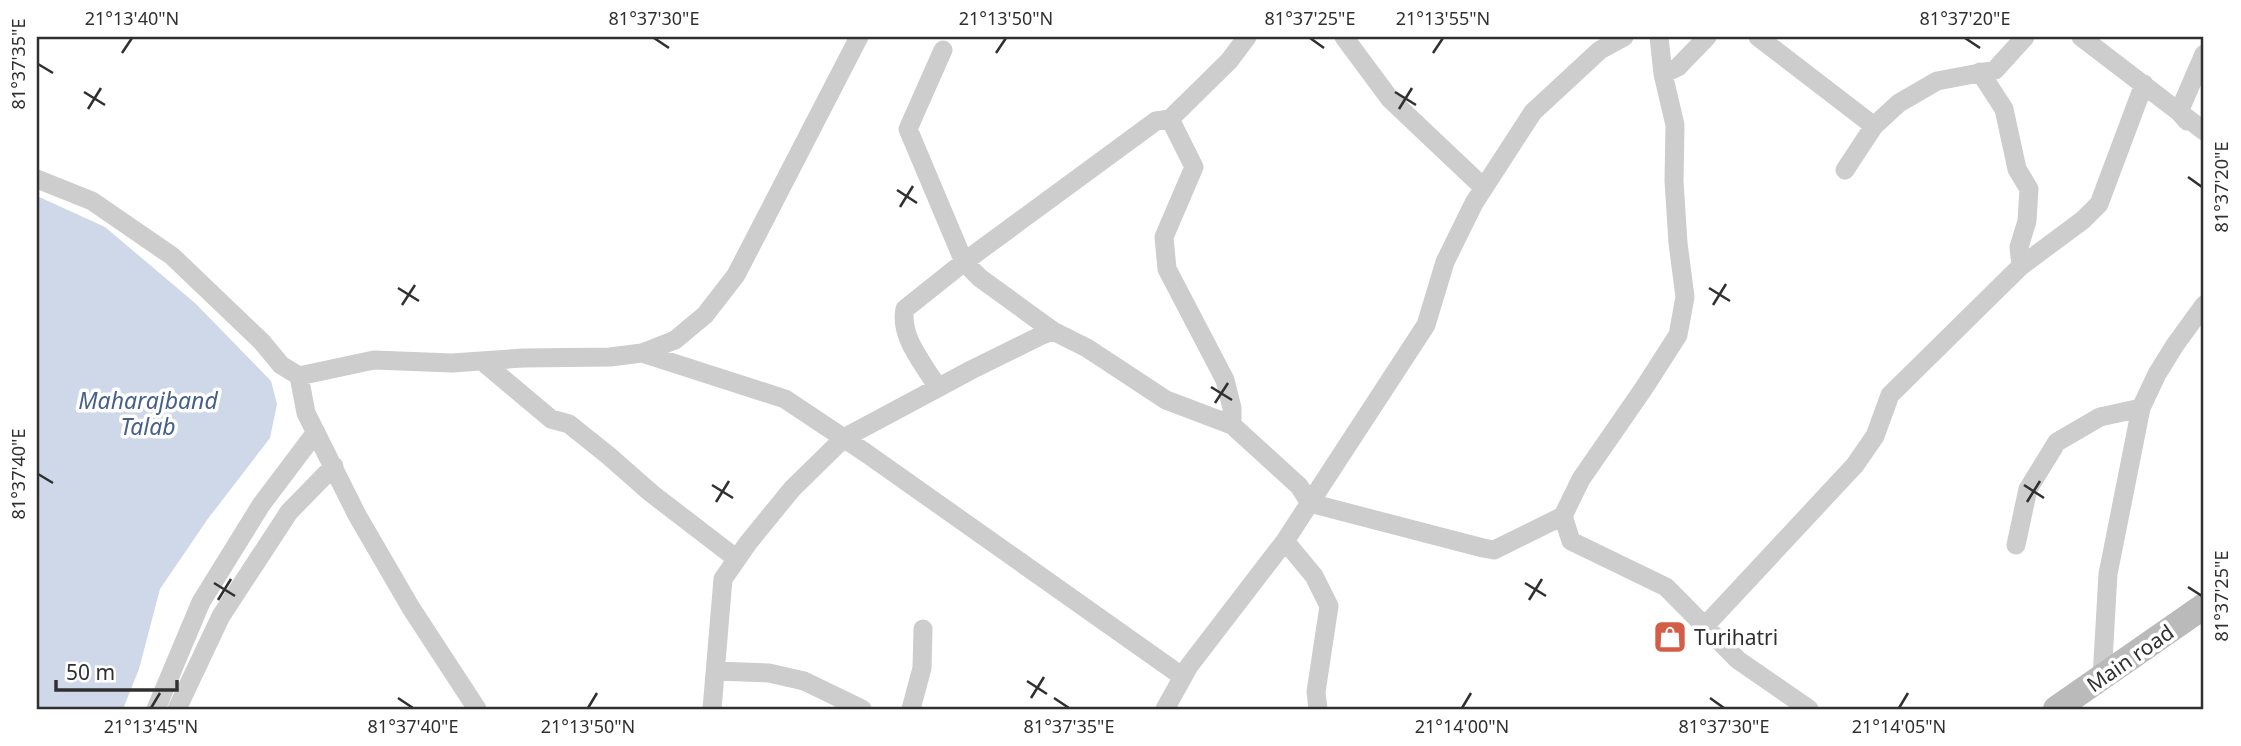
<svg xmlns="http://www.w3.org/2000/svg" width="2241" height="746" viewBox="0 0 2241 746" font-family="'Noto Sans',sans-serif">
	<rect width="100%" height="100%" fill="#fff"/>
	<path fill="#ced8e9" d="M37,196L105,227L195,303L271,381L277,404L270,438L207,520L160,589L139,669L123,709H37Z"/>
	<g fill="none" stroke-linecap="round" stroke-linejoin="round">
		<path stroke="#cdcdcd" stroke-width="19" d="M1344,37L1390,99L1484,188
			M1659,37L1663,74L1675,125L1674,181L1678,243L1685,297L1678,335L1644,388L1581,479L1563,516L1571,541L1666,587L1738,660L1809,709
			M1758,37L1874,126
			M2081,37L2204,131
			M943,50L908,129L964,262L980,278L1053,331
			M1980,72L2004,109L2017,169L2029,189L2027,221L2019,247L2021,266
			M1663,74L1678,67L1707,37
			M1170,119L1194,167L1164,237L1167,269L1225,380L1232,408V425
			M2187,121L2179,112L2204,54
			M1845,170L1874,126L1899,103L1937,81L1995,70L2025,37
			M37,179L92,201L172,256L262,342L281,365L299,376L374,360L452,363L523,358L610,357L642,353L675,340L705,315L736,275L859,37
			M642,353L785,399L866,453L1183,677
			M482,361L551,419L569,424L609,456L651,493L737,559
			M299,376L306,413L357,515L411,608L477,709
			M938,388C924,364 899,337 905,309L964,262L1156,121L1170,119L1229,61L1247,37
			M1285,541L1314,576L1329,606L1316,692L1318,709
			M2016,545L2028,489L2057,442L2100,417L2141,408
			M1704,627L1855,465L1875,436L1890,395L2021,266L2083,220L2099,204L2144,84
			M716,671L769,673L804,681L862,709
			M2102,678L2108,574L2141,408L2157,374L2175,345L2204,305
			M156,709L201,602L261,505L316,432
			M177,709L221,616L289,512L334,466
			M712,709L723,579L748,543L792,489L844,438L973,369L1040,336L1053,331L1087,348L1166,400L1232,425L1299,486L1310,503L1483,548L1494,550L1563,516
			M911,709L922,668L923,629
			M1165,709L1189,666L1285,541L1426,325L1445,262L1474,203L1533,112L1600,50L1624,37"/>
		<path stroke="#bababa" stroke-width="26" d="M2056,709L2204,606"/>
	</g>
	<path fill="none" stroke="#303030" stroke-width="2.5" d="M654,38L669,48M1310,38L1324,48M1965,38L1980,48M122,53L132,38M996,53L1006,38M1433,53L1443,38M38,64L53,73M84,92L105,105M1395,92L1416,105M88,109L101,88M1399,109L1412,88M2188,177L2202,187M897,190L917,203M900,207L913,186M398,288L419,301M1709,288L1730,301M402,305L415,285M1713,305L1726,284M1211,387L1232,400M1215,403L1228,383M38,474L53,483M712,485L733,498M2024,485L2044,498M716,502L729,481M2027,502L2040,481M214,583L235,596M1525,583L1546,596M2188,587L2202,596M218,600L231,579M1529,600L1542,579M1027,681L1047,694M398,698L413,708M1031,698L1044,677M1054,698L1069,708M1710,698L1724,708M151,708L160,693M588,708L597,693M1462,708L1471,693M1899,708L1908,693"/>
	<defs>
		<symbol id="shop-square" viewBox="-11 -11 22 22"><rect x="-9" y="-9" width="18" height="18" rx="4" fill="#d35d46" stroke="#fff"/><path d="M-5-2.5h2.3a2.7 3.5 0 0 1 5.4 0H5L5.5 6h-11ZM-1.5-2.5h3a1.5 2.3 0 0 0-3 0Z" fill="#fff"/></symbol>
	</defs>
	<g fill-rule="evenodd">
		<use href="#shop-square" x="1651" y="618" width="38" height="38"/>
	</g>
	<g text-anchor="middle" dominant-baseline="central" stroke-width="7" stroke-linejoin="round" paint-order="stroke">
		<g font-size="21" fill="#303030" stroke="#fff" text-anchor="start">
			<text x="1694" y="637">Turihatri</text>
		</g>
		<g font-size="21" fill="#303030" stroke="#fff">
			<text transform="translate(2130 658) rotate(-35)">Main road</text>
		</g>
		<g font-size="23" font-style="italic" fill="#46608a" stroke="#fff">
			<text x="148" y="400">Maharajband<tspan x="148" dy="26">Talab</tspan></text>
		</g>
	</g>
	<rect width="2241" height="746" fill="none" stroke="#ffffff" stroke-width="77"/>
	<path d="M56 680v10h121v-10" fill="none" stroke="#303030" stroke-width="3.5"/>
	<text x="66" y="680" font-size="21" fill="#303030" stroke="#ffffff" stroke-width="5" paint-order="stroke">50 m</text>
	<rect x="38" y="38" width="2164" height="670" fill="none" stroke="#303030" stroke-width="2.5"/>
	<g font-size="18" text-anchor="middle" fill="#303030">
		<text x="132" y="25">21°13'40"N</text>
		<text x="654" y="25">81°37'30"E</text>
		<text x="1006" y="25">21°13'50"N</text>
		<text x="1310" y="25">81°37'25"E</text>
		<text x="1443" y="25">21°13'55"N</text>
		<text x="1965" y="25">81°37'20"E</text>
		<text transform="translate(19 64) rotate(-90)" y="6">81°37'35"E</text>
		<text transform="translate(2222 187) rotate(-90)" y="6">81°37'20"E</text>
		<text transform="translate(19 474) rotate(-90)" y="6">81°37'40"E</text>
		<text transform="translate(2222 596) rotate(-90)" y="6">81°37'25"E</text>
		<text x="151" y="733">21°13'45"N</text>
		<text x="413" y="733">81°37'40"E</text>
		<text x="588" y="733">21°13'50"N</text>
		<text x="1069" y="733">81°37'35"E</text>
		<text x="1462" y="733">21°14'00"N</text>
		<text x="1724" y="733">81°37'30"E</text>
		<text x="1899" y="733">21°14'05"N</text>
	</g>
</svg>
